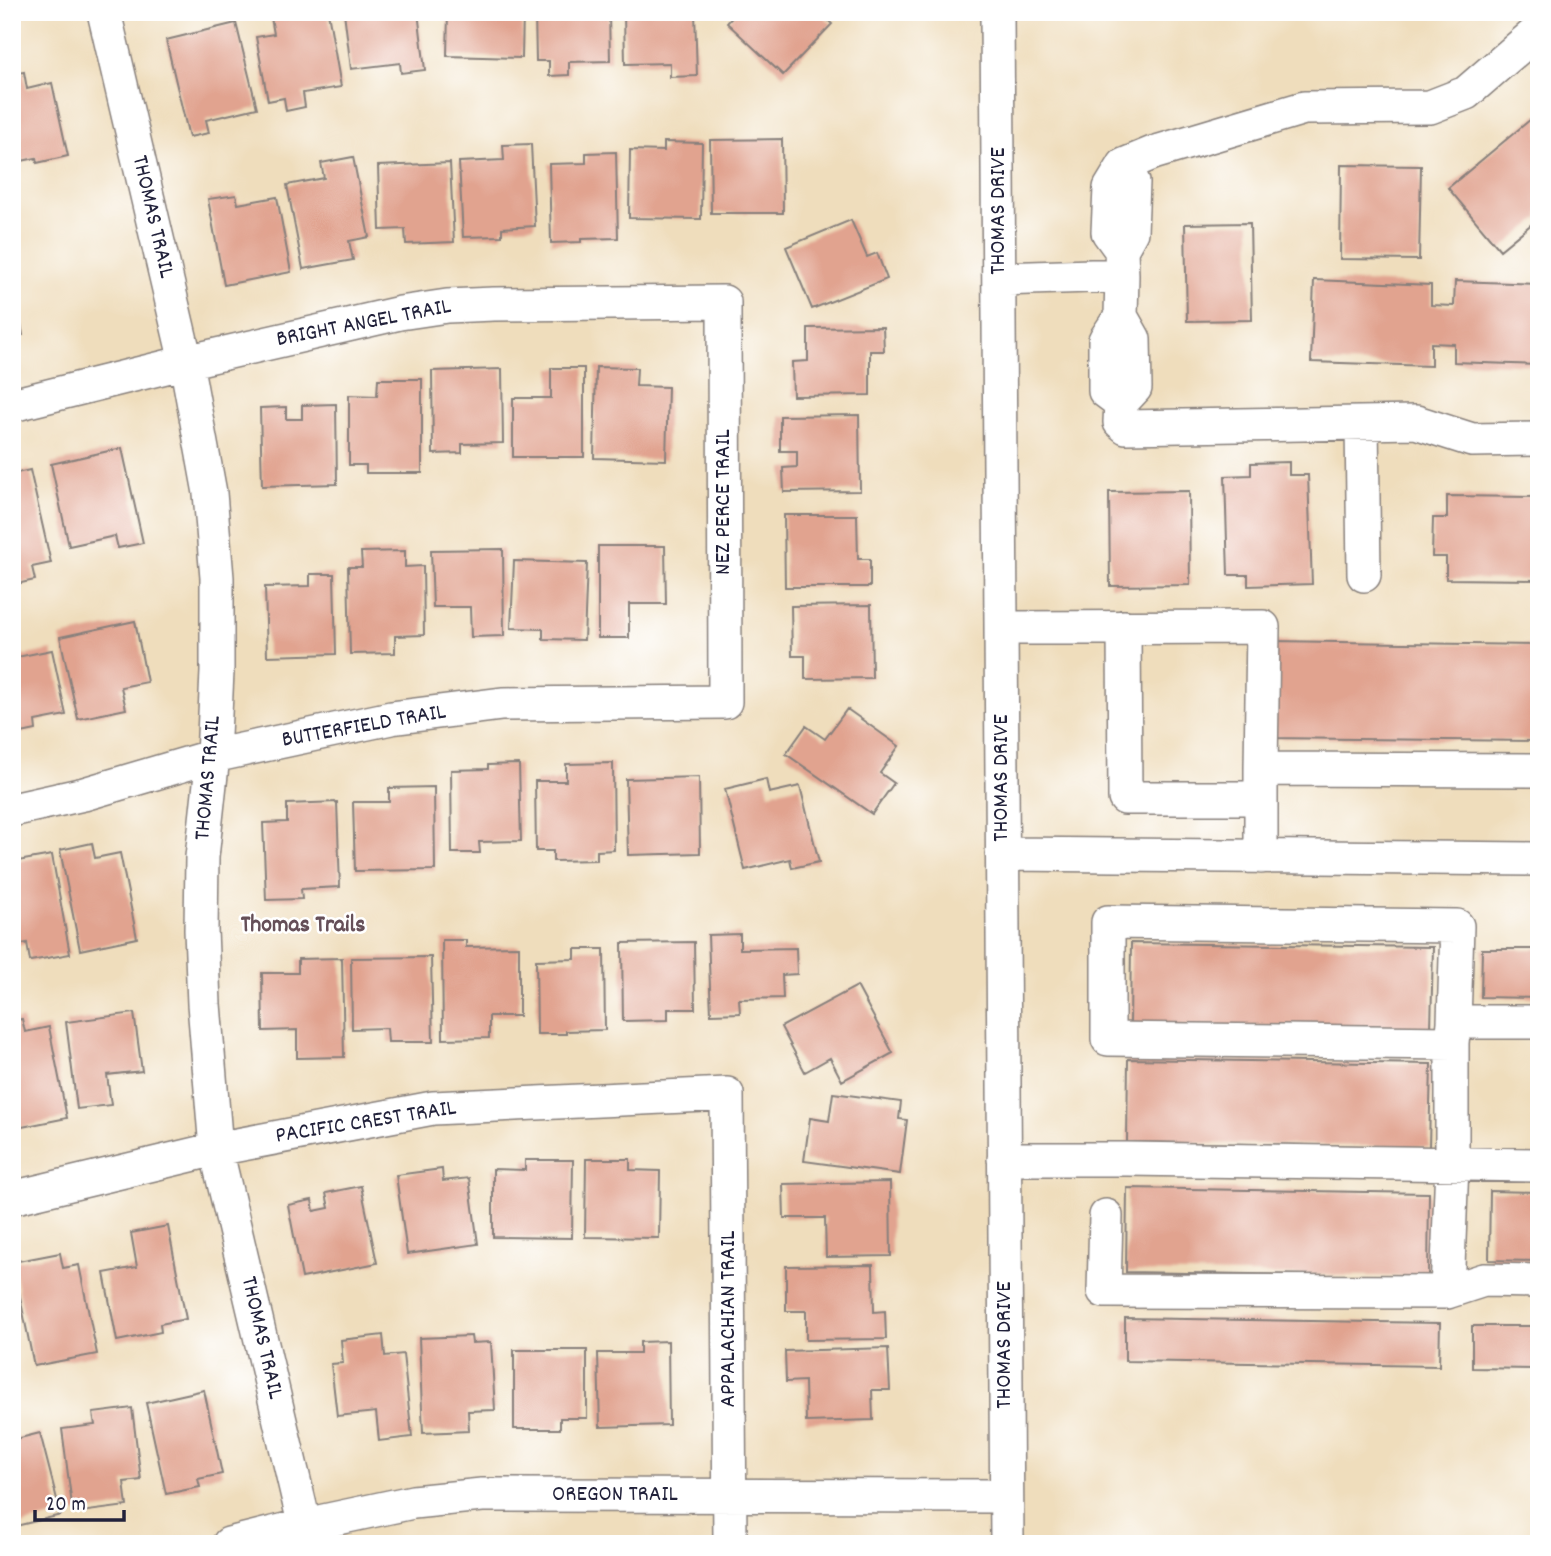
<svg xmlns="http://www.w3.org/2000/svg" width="1551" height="1556" viewBox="0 0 1551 1556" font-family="Dekko,sans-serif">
	<rect width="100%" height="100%" fill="#fff"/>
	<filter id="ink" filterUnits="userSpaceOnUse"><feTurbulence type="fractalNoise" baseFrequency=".0143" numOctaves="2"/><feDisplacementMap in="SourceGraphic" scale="14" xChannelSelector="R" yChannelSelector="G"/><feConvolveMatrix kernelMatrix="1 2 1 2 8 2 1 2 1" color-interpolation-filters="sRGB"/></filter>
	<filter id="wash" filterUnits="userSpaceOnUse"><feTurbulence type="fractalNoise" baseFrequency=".00686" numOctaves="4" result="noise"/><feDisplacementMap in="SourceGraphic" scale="28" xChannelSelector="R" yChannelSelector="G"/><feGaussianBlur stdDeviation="1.57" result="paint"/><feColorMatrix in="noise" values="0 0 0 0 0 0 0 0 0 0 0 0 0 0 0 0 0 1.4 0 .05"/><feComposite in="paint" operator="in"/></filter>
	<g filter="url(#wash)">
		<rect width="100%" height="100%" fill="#efddbc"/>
		<g id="blocks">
			<path fill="#e1a38f" d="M270,12H328L341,87L303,93L305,107L286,111L284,98L268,101L256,37L274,34Z
				M344,12H418L425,70L401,73L400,63L351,69Z
				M448,12H523L522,58L447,56Z
				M535,12H609L610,61L569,62V75L549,76V61H536Z
				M624,12H695L697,76L670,77V63L625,64Z
				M737,12H819L832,24L783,75L727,23Z
				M236,23L257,108L206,120L209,133L189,137L166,40Z
				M24,72L27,89L52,83L68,156L37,163L36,158L12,163V74Z
				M1537,114L1539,117V218L1500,250L1448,188Z
				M782,139L783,213H711L710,140Z
				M664,142L702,143L701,219L629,218L630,150L664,151Z
				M531,144L535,226L502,228V236L463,237L459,162L504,160L503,145Z
				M616,152L618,238L581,239V242L551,243L549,164L586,163V153Z
				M353,157L369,237L349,241L353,260L303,269L287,185L324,178L321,163Z
				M450,163L454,242L406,244L405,229L380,230L378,166Z
				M1341,165L1421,166L1419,260L1340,259Z
				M236,195L238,204L277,197L291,272L224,285L208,199Z
				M851,220L867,257L877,253L887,279L812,309L786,247Z
				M1250,223L1252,320L1187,321L1185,224Z
				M1314,280L1431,285V305L1454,306L1455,281L1539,284V365L1454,362V344L1431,343V366L1311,362Z
				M12,285H14L23,335L12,338Z
				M883,327L884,351H870V395L793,396L792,362L808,361V328Z
				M596,367L637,368L636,386L668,387L666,460L594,458Z
				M551,368H584V457H513V398H551Z
				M502,369L503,443L462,444V453L433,454L432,371Z
				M378,379H422V473H366V465H349V395L377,396Z
				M336,404L337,484L262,486L260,408L286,407V419H302V405Z
				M859,415L860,491L784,492L783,468L797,467V451H780V416Z
				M122,448L143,543L118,548L115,536L69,546L51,464Z
				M1289,462V475H1308L1312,584L1248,586V575H1228L1225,476L1251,475V463Z
				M30,470L51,563L32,567L35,580L12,585V474Z
				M1189,491L1190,585L1110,586L1109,492Z
				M1447,496L1539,497V580L1446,579V557H1432L1433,518H1447Z
				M784,515H857L858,559H870V587H785Z
				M598,546H665L666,604H629V638H598Z
				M503,549L504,636L471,637L470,607H433L431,550Z
				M405,551V567L423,566L424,635L395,636V653L350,654L348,567H362L361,552Z
				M514,561L587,563L584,640L543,639V629L511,628Z
				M310,574H334L336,654L267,656L265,587L310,586Z
				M871,605L872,678L805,679V656H792L791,606Z
				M135,621L147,682L121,687L126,709L78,719L60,637Z
				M1272,641L1539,645V741L1270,738Z
				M52,650L66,715L35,721L36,730L12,735V658Z
				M847,709L899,746L880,773L894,783L872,814L786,754L806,726L825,739Z
				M613,763L614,850L597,851V860L553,861V851H536L535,781H566V764Z
				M519,764L521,841L479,842L480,853H452L451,770L488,769V765Z
				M699,777L700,853L628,855L626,779Z
				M766,779L769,793L800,786L819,862L792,868L790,859L745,870L725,789Z
				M434,787L435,870L355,871L353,802H389V788Z
				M337,802L340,887L301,889L302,899L266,900L263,823L287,822V804Z
				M92,843L95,858L120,853L137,938L80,950L60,850Z
				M52,855L70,954L30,961L27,943L12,946V862Z
				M740,934V949L796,948L797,974L782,975L783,998L739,999L740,1013L711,1014L708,935Z
				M442,940H466V947L519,946V1016H489V1038L443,1039Z
				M694,942L695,1009H668V1020L623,1021L622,943Z
				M1131,943L1433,947L1431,1029L1130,1025Z
				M575,949H604L605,1030L566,1031V1034H537L536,960L575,959Z
				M1482,949H1539V998L1481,997Z
				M431,957L433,1042H388L387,1028L352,1029L351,958Z
				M342,958L344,1057L297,1058V1030L263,1031L262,973H298V959Z
				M857,986L893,1053L842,1081L830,1058L805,1072L781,1027Z
				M134,1013L142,1071L107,1075L111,1105L77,1109L66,1022Z
				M22,1019L25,1032L49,1027L67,1118L12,1129V1021Z
				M1128,1059L1431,1064L1429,1147L1127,1142Z
				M833,1093L901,1102L899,1119L907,1120L900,1174L804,1161L810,1118L829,1121Z
				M586,1159H630V1170L660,1171L659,1238L585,1237Z
				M525,1160H573L572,1238L493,1237V1169L525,1170Z
				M442,1169L443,1181L469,1178L478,1244L407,1254L396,1175Z
				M890,1182L891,1256L826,1257L825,1218H784L783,1184Z
				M361,1186L377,1263L302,1278L288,1205L312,1200L314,1211L329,1208L326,1193Z
				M1127,1188L1429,1193L1428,1277L1126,1272Z
				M1490,1191L1539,1192V1261L1489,1260Z
				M168,1226L186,1319L160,1324L161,1332L117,1341L104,1273L137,1267L131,1233Z
				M60,1253L63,1268L79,1265L97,1354L34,1366L13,1262Z
				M873,1265L874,1312L885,1311L886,1339L806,1340V1311H786V1266Z
				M1125,1318L1440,1323L1439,1366L1125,1361Z
				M1472,1326H1539V1369L1472,1368Z
				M383,1335L385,1356L403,1354L412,1437L379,1441L376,1412L337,1416L331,1364L343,1363L341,1340Z
				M471,1336L472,1343L491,1342L495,1410L468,1411L469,1431L423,1433L419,1338Z
				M668,1341L669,1425L600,1427L598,1353H640V1342Z
				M888,1348L890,1390H872L873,1420L806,1422L805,1381L786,1382L785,1351Z
				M514,1350H587V1418H560V1429H514Z
				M204,1390L222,1474L198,1479L200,1487L166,1494L146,1403Z
				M132,1408L141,1480L124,1482L127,1506L73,1513L62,1429L95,1425L93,1413Z
				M40,1433L61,1515L12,1527V1440Z"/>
		</g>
	</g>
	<g filter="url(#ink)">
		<use href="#blocks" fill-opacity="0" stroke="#88807c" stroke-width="2"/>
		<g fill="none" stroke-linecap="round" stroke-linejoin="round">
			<defs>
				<path id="minor" d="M104,12L186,362L210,493L217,578V672L213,756L202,857L201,930L204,1004L216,1149L309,1544
					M997,12L1007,1544
					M1124,165L1153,153L1304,108L1430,107L1466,93L1539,30
					M1121,250L1131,232L1133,182L1124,165L1110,188L1108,232L1121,250L1122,275
					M999,279L1122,275L1121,316L1105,340V391L1121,403L1135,388L1134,339L1121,316
					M1121,403L1120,422L1126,427L1416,422L1472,440L1539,439
					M12,405L186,362L400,313L447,306L494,304L724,302L725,702L502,704L391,718L213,756L84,794L12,810
					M1362,423L1364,575
					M1124,627L1125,798H1261
					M1001,628L1263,627L1261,769
					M1002,854L1539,859
					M1261,857V769L1539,770
					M1452,1043L1108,1039V922L1457,926L1454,1022
					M1004,1159H1127L1539,1165
					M12,1198L216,1149L433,1108L727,1094L730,1544
					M1106,1216L1104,1291L1447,1292L1484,1280L1539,1281
					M1447,1292L1452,1164V1043L1454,1022H1539
					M229,1544L305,1525L413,1502L482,1495L1006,1496"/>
			</defs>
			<use href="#minor" stroke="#88807c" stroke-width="36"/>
			<use href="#minor" stroke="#fff" stroke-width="33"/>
		</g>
	</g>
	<g text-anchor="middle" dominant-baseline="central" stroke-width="5" stroke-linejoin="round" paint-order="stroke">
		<g font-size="23" fill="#22223b" stroke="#fff">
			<text transform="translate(999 211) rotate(-90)">THOMAS DRIVE</text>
			<text transform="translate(152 217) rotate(77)">THOMAS TRAIL</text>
			<text transform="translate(364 324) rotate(-11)">BRIGHT ANGEL TRAIL</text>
			<text transform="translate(724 502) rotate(-90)">NEZ PERCE TRAIL</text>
			<text transform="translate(364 727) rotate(-10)">BUTTERFIELD TRAIL</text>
			<text transform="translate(209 778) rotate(-85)">THOMAS TRAIL</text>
			<text transform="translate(1002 778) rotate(-90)">THOMAS DRIVE</text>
			<text transform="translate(366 1123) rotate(-9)">PACIFIC CREST TRAIL</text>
			<text transform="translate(729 1319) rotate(-90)">APPALACHIAN TRAIL</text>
			<text transform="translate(261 1338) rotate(77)">THOMAS TRAIL</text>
			<text transform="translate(1005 1345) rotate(-90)">THOMAS DRIVE</text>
			<text x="615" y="1495">OREGON TRAIL</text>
		</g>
		<g font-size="24" font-weight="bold" fill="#654f58" stroke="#fff">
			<text x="303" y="926">Thomas Trails</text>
		</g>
	</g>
	<rect width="1551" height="1556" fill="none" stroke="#fff" stroke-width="42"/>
	<path d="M35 1510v10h89v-10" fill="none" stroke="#22223b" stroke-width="3.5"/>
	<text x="46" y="1510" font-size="21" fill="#22223b" stroke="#ffffff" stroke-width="5" paint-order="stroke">20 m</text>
</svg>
